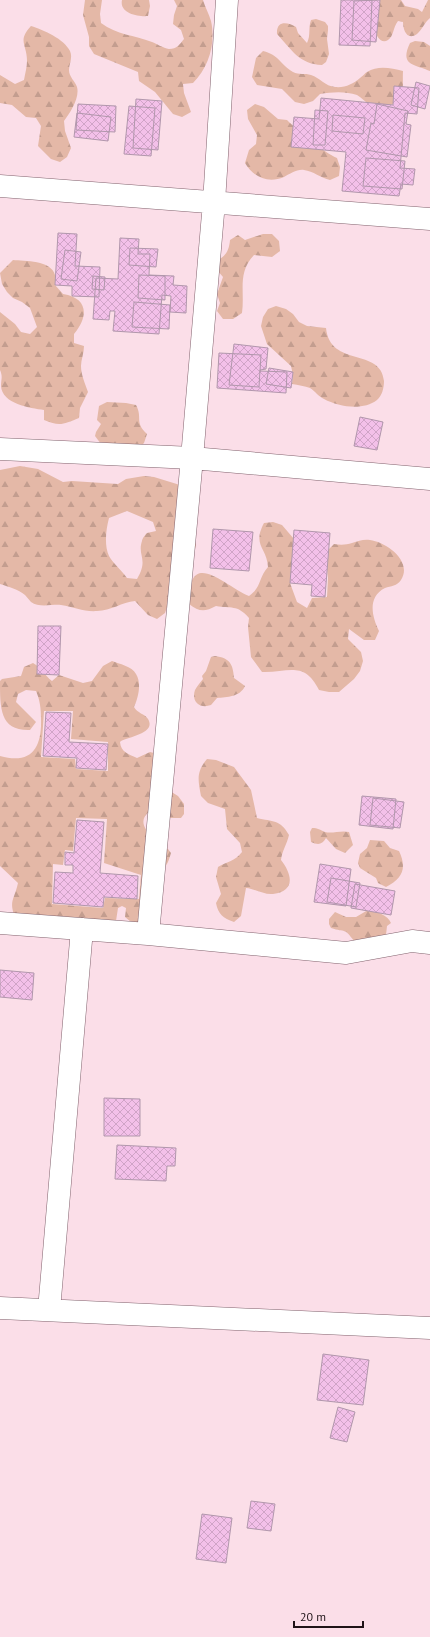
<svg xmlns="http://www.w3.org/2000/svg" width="430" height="1637" viewBox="0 0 430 1637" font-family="'PT Sans',sans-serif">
	<defs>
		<pattern id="forest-firs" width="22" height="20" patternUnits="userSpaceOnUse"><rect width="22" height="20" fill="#e4b8a7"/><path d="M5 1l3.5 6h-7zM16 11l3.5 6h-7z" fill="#c39d8f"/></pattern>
		<pattern id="building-cross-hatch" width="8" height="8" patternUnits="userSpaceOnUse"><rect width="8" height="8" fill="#f3c0e9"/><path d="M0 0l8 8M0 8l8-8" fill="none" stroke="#d0a4c7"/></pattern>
	</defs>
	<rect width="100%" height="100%" fill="#fbdee8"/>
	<path fill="url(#forest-firs)" fill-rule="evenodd" d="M85,0H102L100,14L101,23C117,35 134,35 152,42C157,44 163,48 169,49C177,49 180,44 184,39L181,30L173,24L174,15L177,6L174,0H203C205,7 209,14 211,21C216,43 209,67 193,83L183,84L184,93L191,112L182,117L173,114L155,92L139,81L138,72L94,54L89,46V37L83,15Z
		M122,0H149L150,6L148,16C138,17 119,13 122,0Z
		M373,0H401L405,6L418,9L422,12L428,0H430V18C424,23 422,30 417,34C407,41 403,30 403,22L398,21C393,27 394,36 388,40C375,48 370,14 371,6C371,5 373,1 373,0Z
		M316,19L325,22L328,26V30L327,39L329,54L326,62L322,65C299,64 292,50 277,34C276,20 288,22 296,27L298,33L307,43C311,35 308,28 311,20Z
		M31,26C44,30 64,39 70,51C73,58 69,64 69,70C69,77 75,81 77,87C80,98 70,113 64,121L65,131L71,148L67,157L60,162L51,159L38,146L41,126L36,118L26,117L12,105L0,103V75L15,84L24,80C25,74 27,67 27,61C27,44 17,41 31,26Z
		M415,41L424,42L430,46V71C415,64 399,66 410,43Z
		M263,51C279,55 280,64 293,72C299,75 305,73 311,75C320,78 325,86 335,87C345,88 353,84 360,78C363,76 365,73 367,72C378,65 391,68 403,71C402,88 407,101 387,106C382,107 376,108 372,106C366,103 362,98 357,95C345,91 332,92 320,94L313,101L304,104L295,102L282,89L257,85L252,77L256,58Z
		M255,104L264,107L278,119L287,120C298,131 323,152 337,158L340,167L339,176L330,180C321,178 313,171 304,170C297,169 290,174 284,177C268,184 253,177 245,163L249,150L256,144L257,135L248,119L247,110Z
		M263,234H272L279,241L280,251L272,257L254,255C237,273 245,291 242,313L233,319H223L217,311L220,303L217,294L223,277L217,270L216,261C226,256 229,251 230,240L238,235L245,240Z
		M13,260C25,261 51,260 55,275C56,278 55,282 55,285L63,294C88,298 89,316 74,334V343L84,346C84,353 81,360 81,366C81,375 85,383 88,392L80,408L79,418C64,424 60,427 44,420V410C30,408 2,404 1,386C1,379 3,377 0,370V312L15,324L21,332L30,334L37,327L30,308L22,302L13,298L7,292L2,284L0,273Z
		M276,306L286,309L293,314L299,322L307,326L326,328C330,368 381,347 384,381C384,388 382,396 377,400C363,411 339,407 324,399C319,397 315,391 310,388C305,386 298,385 292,384L293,375L291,366L267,344L261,326L263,317L268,309Z
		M107,402L126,403L136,405C143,418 134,422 147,434L144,443L141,446L101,444L95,436L96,432L101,424L97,420L99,406Z
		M20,466L38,469L63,482L72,481L118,484L126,479L144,476L154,477L180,485L196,545L194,553L168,604L165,613L157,619L148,615L135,601C122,602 111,611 97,611C84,612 74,607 61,605C52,604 39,608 31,602C29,600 27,597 25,595C18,589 9,587 0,584V470ZM127,511L153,522L156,531L147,533C145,535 142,539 142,541C137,556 149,559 137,579L127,578C122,571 113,563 109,556C104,545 106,529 109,518Z
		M273,522L282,525L294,539L292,569L290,578V583L297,602L307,608L312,598L327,597L328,578L326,560L327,551L334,544C340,545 346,545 352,543C359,541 363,539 370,540C386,542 413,561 401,580C397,586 391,586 385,588C367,597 372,617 379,631L375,640H364L349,629L348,639L361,652L363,661L360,671L354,679L339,692H329L319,690C304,660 288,673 262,672L251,657L248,627L249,618C237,604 231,609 216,606C205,612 199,612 189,604C188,546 223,585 249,596C262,587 258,578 268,567C267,547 252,546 264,523Z
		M215,656C230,658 233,664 234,678L245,686C240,697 227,697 217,698L211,705C200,709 191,702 195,690C197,686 200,683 203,679L202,676L206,671L211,657Z
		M112,661C119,664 132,666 136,674C142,684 138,698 134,707C137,713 145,714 148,719C157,734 126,737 120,742C121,752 128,754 137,758L150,752L154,753L170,791L178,796L184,804V814L181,818H171L150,811C131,825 158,841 168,849L171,853C169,860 167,866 162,870L137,927L125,917L126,908L122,906L118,908L116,921L16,919C8,901 14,901 18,883L0,866V756C32,765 42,747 41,719C41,709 40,700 36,691L26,690L18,694L16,702L36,722L30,730C0,731 0,709 0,681L2,679L21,676L24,667L33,663C42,668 44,675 52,681L59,675L83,683L92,681L103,666ZM44,711H73L71,739L108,742V771L76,769L75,759L41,757ZM76,818L107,819L104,863L141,875L139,899L105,898L103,908L52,904L53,864L63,865L65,850L73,851Z
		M207,759L216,760L234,767L251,790L257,818C273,822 280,819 289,835C287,844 282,851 281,860C292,874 296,891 273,894C264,895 256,889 246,888L241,916L234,922C223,918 218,914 216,903L221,894L216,877L218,867C228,861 234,862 242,852L240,843L227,829L225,809L208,803L201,796C198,780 196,772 207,759Z
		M312,828C318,828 320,830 325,832C332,834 341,830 349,832L353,845L345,853L336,849L326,838C322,845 318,845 311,842L310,832Z
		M370,840L384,841L390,848L399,851C407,868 403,878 386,887L378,883L376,878L360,868L358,863L360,854L367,848Z
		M368,910C376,911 388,915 391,923L387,926L386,935L354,941C344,927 346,933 331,928L329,924V919L335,912L346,917H356Z"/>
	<path fill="url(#building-cross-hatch)" stroke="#b197ac" d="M341,0H372L370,46L339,45Z
		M380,0L376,42L352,40L354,1Z
		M416,82L430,86L425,109L411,105Z
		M394,86L419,88L417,114L405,113L400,168L415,169L413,185L401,184L399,196L342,191L346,152L291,147L294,117L319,119L321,98L393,105Z
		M136,99L162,101L158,150L133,148Z
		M78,104L116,106L115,132L76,130Z
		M377,104L408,111L406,124L411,125L407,157L366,150L371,123L374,124Z
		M129,106L155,108L151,156L124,154Z
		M315,110L328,111L325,145H313Z
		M77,113L111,117L108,141L74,137Z
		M333,115L365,118L363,134L332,131Z
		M366,158L405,161L402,189L363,186Z
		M58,233L77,234L75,266L100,267L99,297L72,296V286L55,285Z
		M120,238L139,239L138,254H150L149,275L174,276L173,285L187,286L186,313L170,312L171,296L162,295L159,334L113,331L115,311H110L109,320L93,319L96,278L118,279Z
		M130,248L158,249L156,267L129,265Z
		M65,250L81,252L77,281L61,279Z
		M139,275L165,276V300L138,298Z
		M93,276L105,277L104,290L92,289Z
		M134,302L170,305L169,329L132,327Z
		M234,344L268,348L266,369L260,370L259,387L229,385Z
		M219,353L261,355L260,371L287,372L286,393L217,388Z
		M269,368L293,372L291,388L266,384Z
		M360,417L383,422L377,450L354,446Z
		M213,529L253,532L249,571L210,568Z
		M294,530L330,533L325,597L311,596L312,585L290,583Z
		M38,626H61L59,675L37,674Z
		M46,712L71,713L69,742L108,744L106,770L76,768L77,758L43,756Z
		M362,796L396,799L393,829L359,825Z
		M373,798L404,802L400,828L370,825Z
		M77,820L104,822L100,873L138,876L137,899L104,897L103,907L53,903L55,872L73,873V865H65V852L74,853Z
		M320,864L351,869L346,906L314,902Z
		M331,878L360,883L356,907L327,902Z
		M355,884L395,891L391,915L351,908Z
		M0,970L34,973L32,1000L0,997Z
		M104,1098L140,1099V1136H104Z
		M117,1145L176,1148L175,1166H167L166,1181L115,1179Z
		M323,1354L369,1360L363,1405L317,1400Z
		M338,1407L355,1412L347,1442L330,1438Z
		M251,1501L275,1504L271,1531L247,1528Z
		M202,1514L232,1518L226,1563L196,1559Z"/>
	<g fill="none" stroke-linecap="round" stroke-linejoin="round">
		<defs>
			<path id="street" d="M0,186L430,219
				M0,449L192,458L430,479
				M0,923L148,934L346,953L412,941L430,943
				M148,934L192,458L214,202L227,0
				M0,1308L430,1328
				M49,1310L82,929"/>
		</defs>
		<use href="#street" stroke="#82636e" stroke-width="23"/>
		<use href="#street" stroke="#fff" stroke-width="22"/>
	</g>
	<path d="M294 1621v6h69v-6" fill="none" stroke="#1f1317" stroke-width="2"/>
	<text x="300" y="1621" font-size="12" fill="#1f1317" stroke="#fbdee8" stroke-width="3" paint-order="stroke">20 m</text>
</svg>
